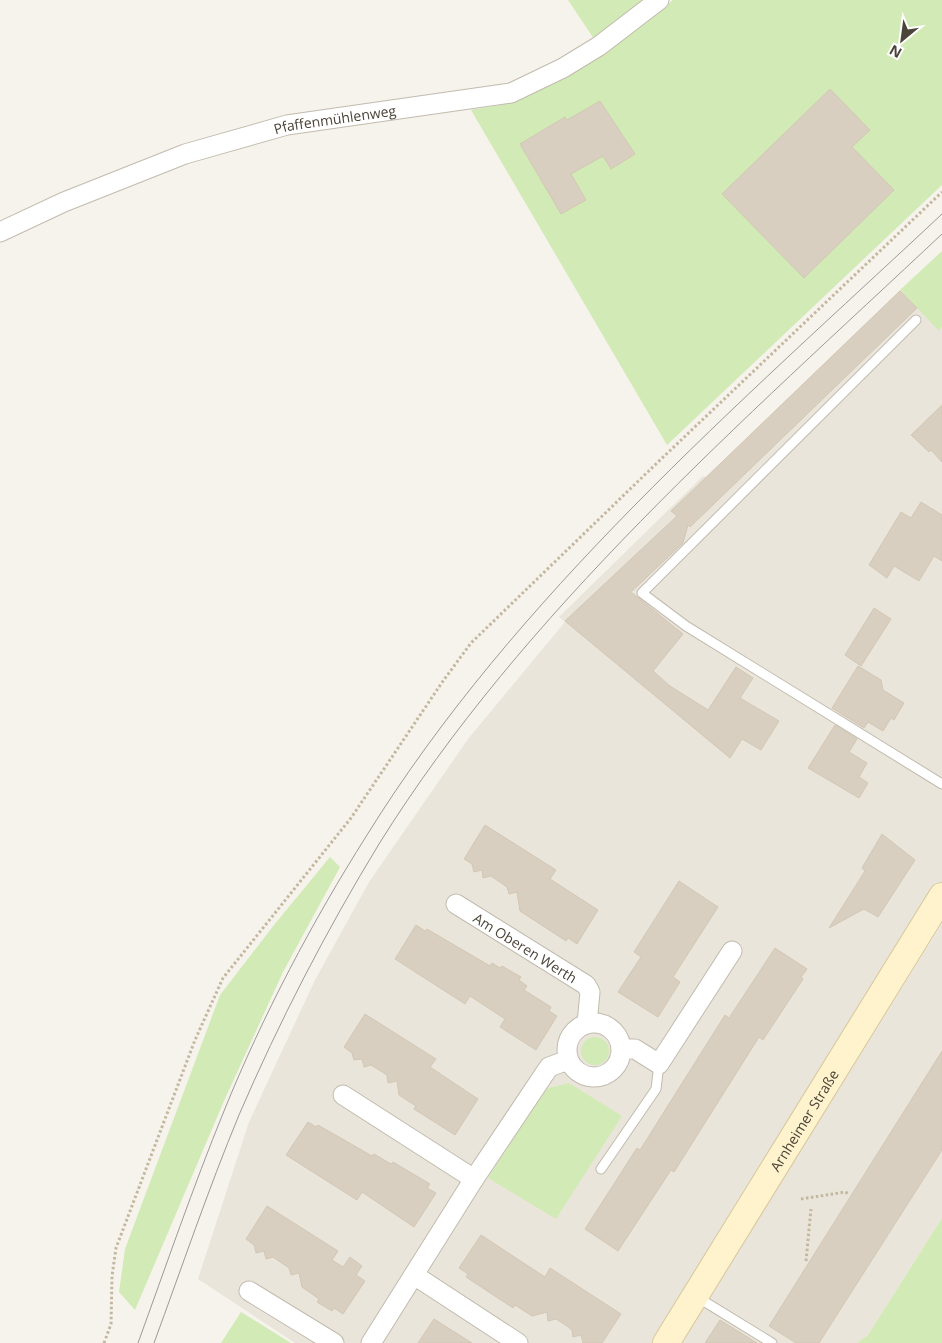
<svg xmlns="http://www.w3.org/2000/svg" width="942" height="1343" viewBox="0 0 942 1343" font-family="'Open Sans',sans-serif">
	<rect width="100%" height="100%" fill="#f6f3ec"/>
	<path fill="#eae5da" d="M900,290L939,330L942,327V883L655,1343H295L198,1279L249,1122L315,980L369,882L468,739L565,622L559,617L703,476L706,477Z
		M942,924V1218L868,1335L857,1343H680Z"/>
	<path fill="#d2eab5" d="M568,0H642L594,39Z
		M673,0H942V185L667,445L471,110C485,107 502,106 516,101C573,77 625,39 673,0Z
		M942,251V327L939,331L900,290Z
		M330,857L340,867L283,972L224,1101L135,1310L119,1292L125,1249L220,995L274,925Z
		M581 1051a14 14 0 1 1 28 0a14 14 0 1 1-28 0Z
		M569,1083L622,1116L556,1219L488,1178L545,1089Z
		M942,1218V1343H857L868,1335Z
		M241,1312L291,1343H221Z"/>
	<path fill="#d8cfc1" stroke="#d3c7b4" d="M830,89L870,130L852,147L894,190L804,278L722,194Z
		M600,101L635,154L611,169L603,156L571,174L586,200L561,214L520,144L565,117L567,120Z
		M900,291L917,308L690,527L688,525L683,543L631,592L683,634L653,671L670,686L708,710L736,667L753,678L740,698L779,721L761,750L742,739L730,758L565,621L677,516L671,511Z
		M942,405V462L931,450L929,452L911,435Z
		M921,502L942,515V561L934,556L919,581L894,566L887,578L869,565L901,512L911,518Z
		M874,608L891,619L861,666L845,655Z
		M858,666L881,680L883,690L904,703L894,720L891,718L883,731L868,722L864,728L832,708Z
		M835,725L857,739L849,752L867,763L859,777L868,783L859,798L808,768Z
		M485,825L556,870L550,879L598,910L577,944L568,938L566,941L520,911L517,892L509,894L507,887L491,876L483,878L482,870L474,872L472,864L464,859Z
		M882,834L915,860L878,917L864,909L829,928L865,871L862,868Z
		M679,881L718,907L673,977L680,982L658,1017L618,992L641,957L634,952Z
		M416,925L425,931L427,929L490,966L492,963L500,968L502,966L521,977L519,980L527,986L524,990L551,1007L549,1011L557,1016L536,1050L500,1027L505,1019L470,996L465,1004L395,959Z
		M775,948L807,969L801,977L803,979L763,1040L759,1037L674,1172L671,1170L618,1251L585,1229L637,1148L640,1150L725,1015L729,1018Z
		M365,1014L436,1059L430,1067L478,1099L455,1135L414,1109L416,1106L399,1095L397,1081L388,1083L387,1075L371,1065L364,1067L362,1059L354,1060L352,1053L344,1047Z
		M942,1051V1150L819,1343H796L769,1326Z
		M308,1122L316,1127L318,1125L372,1156L374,1154L391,1164L393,1162L430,1184L427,1188L436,1193L414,1227L362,1192L357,1200L286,1155Z
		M267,1206L338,1251L332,1260L343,1267L350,1257L362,1266L356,1275L365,1281L343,1314L334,1308L332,1311L317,1302L319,1299L302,1287L299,1273L291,1275L289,1268L273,1257L266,1259L264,1251L256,1253L254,1245L246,1239Z
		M481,1235L545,1277L550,1268L621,1314L602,1343H583L581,1335L573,1337L572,1330L564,1324L556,1319L548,1321L547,1312L532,1316L515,1305L513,1308L466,1277L468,1274L459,1268Z
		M434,1319L472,1343H418Z
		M720,1320L757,1343H705Z"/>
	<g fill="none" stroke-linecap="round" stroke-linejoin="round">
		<defs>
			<path id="service" d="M916,320L642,593L686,626L942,784
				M601,1169L656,1089L659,1064
				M697,1297L772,1343"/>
			<g id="minor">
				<path id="s1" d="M0,232L64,202L185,154L287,125L511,93L563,68L599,46L659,0"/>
				<path id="s2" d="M456,904L586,985L590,992L587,1024"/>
				<circle cx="594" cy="1050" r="27"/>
				<path d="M621,1049H635L659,1064L732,951"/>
				<path d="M343,1095L474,1179"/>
				<path d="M414,1275L518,1343"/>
				<path d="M249,1291L334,1343"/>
				<path d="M371,1343L474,1179L549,1067L568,1060"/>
			</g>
			<g id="secondary">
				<path id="s3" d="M666,1343L942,896"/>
			</g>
		</defs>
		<use href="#service" stroke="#c2bbae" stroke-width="11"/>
		<use href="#minor" stroke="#c2bbae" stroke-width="21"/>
		<use href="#secondary" stroke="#d6c79b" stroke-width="28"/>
		<path stroke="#c4b79f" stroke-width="3" stroke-dasharray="2.5 2.5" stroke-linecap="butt" d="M801,1199L845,1192L849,1194
			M806,1261L811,1209
			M104,1343L111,1324L112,1276L116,1248L195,1040L223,978L351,818L443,681L471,643L658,462L942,192"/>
		<use href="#service" stroke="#fff" stroke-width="9"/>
		<use href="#minor" stroke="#fff" stroke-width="19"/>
		<use href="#secondary" stroke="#fff3cd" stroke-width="26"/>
		<path stroke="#9a9a9a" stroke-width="1" d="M138,1343C166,1266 193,1187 224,1111C263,1015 312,922 367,835C516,595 738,405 942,214
			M154,1343C182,1267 208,1190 239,1115C279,1022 326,931 379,844C524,611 743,421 942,234"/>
	</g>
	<g text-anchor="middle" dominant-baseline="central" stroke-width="4" stroke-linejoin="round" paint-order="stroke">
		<g font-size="14" fill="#4b4439" stroke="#fff">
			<text stroke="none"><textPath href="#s1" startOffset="355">Pfaffenmühlenweg</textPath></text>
			<text stroke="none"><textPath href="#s2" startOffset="82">Am Oberen Werth</textPath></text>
			<text stroke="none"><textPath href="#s3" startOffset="262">Arnheimer Straße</textPath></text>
		</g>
	</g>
	<g transform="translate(902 40) rotate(209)" stroke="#ffffff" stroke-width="4" paint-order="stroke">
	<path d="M0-4L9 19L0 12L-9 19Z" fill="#4b4439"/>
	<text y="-8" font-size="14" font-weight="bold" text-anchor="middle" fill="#4b4439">N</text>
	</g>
</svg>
